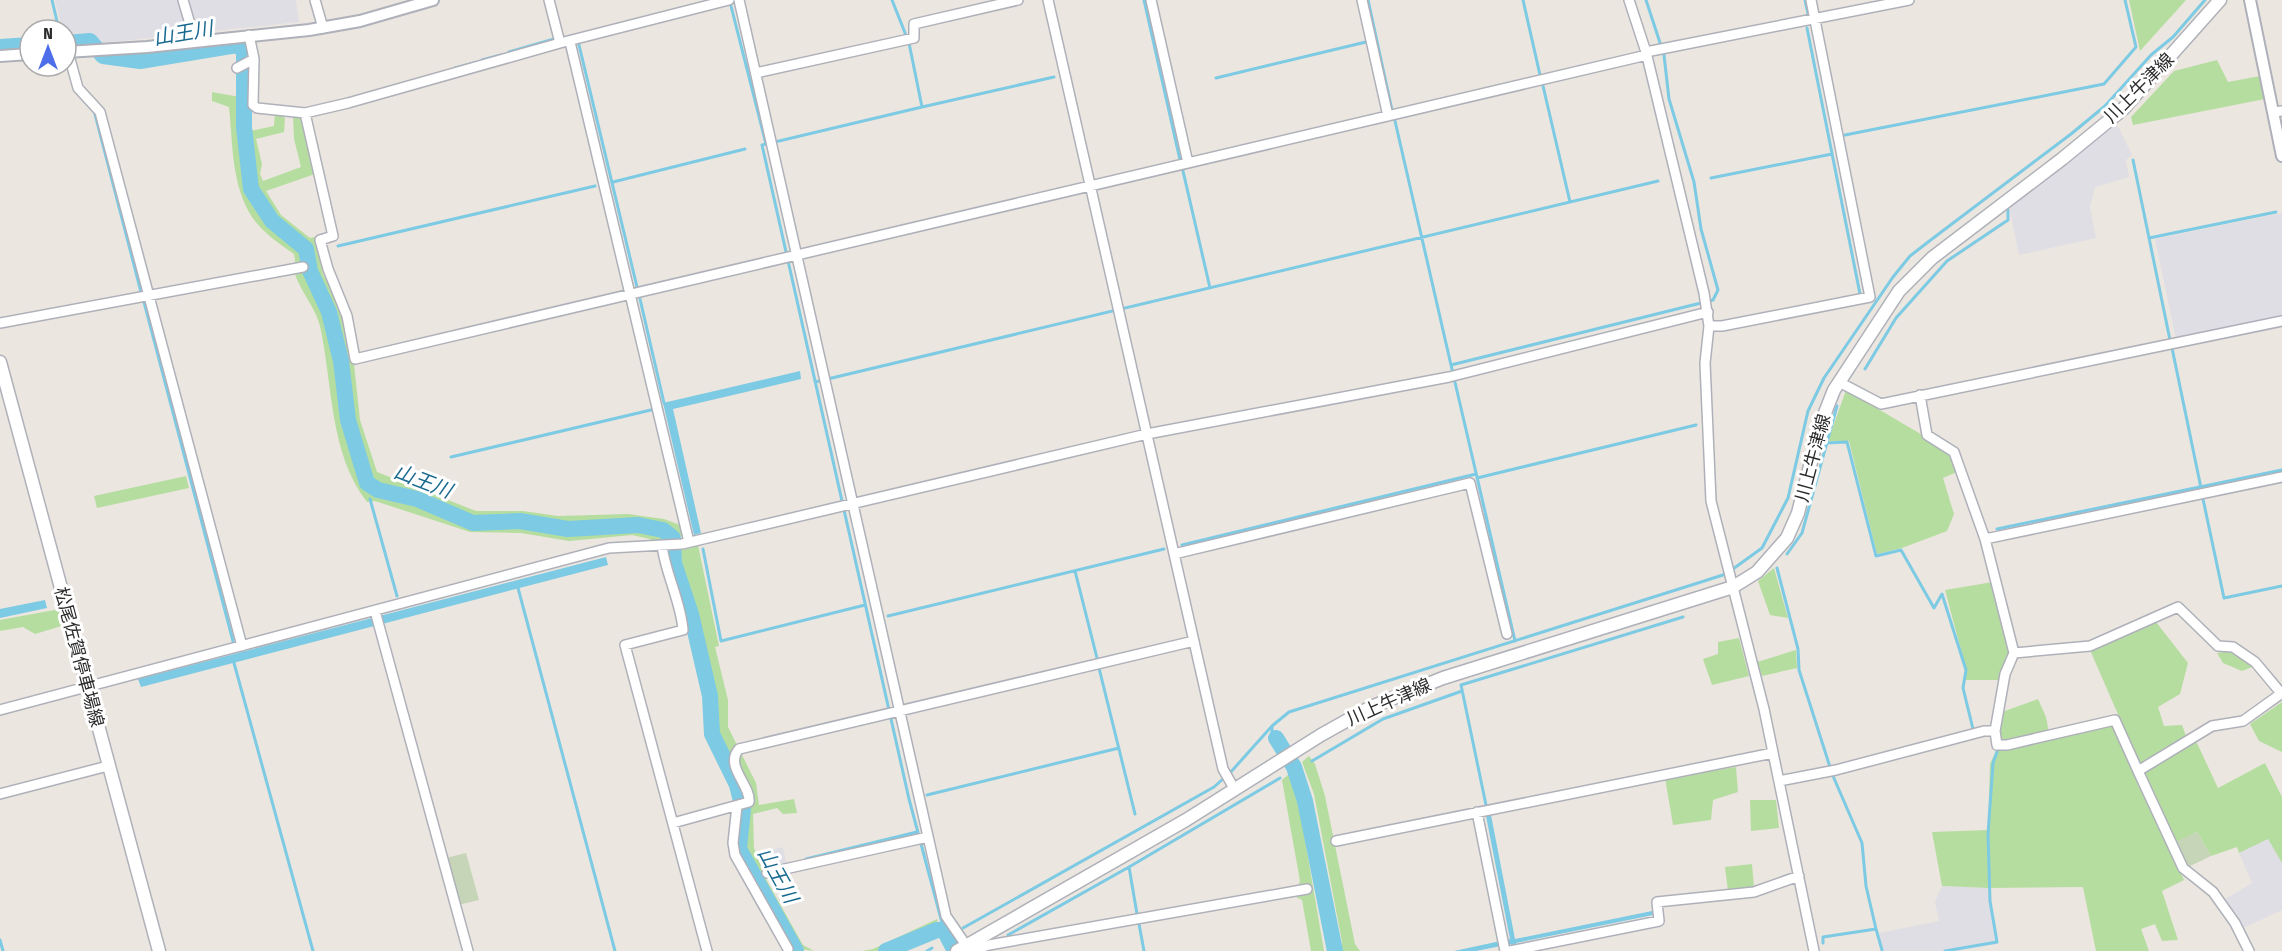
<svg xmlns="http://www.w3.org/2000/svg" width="2282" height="951" viewBox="0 0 2282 951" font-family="'Fira Sans Condensed','Noto Sans JP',sans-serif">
	<rect width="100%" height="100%" fill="#ebe6df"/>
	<path fill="#e0dee5" d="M55,0H296L299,22L102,43L96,36L66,38V30H62Z
		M2116,122L2132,155L2126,160L2129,177L2095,187L2090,207L2096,238L2019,255L2009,205Z
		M2282,213V317L2176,339L2155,239Z
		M2268,838L2282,863V910L2241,929L2224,900L2252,883L2239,853Z
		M783,847L787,867L763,872L759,853Z
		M1942,886L1989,888L1998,944L1956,951H1882L1879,933L1939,921L1935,902Z"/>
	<path fill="#b6dda0" d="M2129,0H2186L2140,51Z
		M2217,60L2228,82L2260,76L2265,99L2133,125L2131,117L2174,71Z
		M212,92L240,97L241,164L247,186L265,219L302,249L310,281L325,314L337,356L343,417L363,482L372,490L414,502L472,525H517L567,533L639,528L660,533L668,541L652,542L650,539L632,535L569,541L521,533L470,532L375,501L367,502C329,453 333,385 320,326C316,309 302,293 296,277C294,270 296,262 294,254C279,244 262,232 252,217C231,184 233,144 229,107L212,101Z
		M275,111L285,118L284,132L256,139L262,164L260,174L263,181L301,167L294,139L293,116H303L315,174L266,191L281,215L310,238L315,237L323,274L344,314L354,364L360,420L377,472L476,511H523L558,516L628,514L664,519L680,525L683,536L678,537L664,525L632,520L569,525L524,518L476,520L419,496L379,485L369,477L352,421L345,357L336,316L315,272L310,249L276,220L255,187L250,131L274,126Z
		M1846,390L1924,436L1950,455L1957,472L1943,478L1954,514L1947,531L1902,548L1877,554L1849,441H1828Z
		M186,476L189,488L97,508L94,496Z
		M698,545L719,646L715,647L728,700V727L756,783L759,805L794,799L797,813L783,814L777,808L753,814L754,848L766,879L803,945L814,951L799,949L742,849L745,796L715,731L713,696L695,610L679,562V548Z
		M1774,568L1788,618L1770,615L1758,581Z
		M1993,582L2010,655L2002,680H1965L1966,669L1945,590Z
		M60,609L65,625L35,634L23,627L0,631V620Z
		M2156,622L2188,663L2180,694L2158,707L2164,726L2182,725L2186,736L2140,765L2090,650Z
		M1739,638L1749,676L1712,685L1703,659L1718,654V642Z
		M1796,650L1797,668L1762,676L1757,662Z
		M2231,651L2255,666L2242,671L2223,663L2217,653Z
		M2038,699L2046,717L2049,733L2000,742L1998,735L2002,712Z
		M2282,702V752L2259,741L2250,724Z
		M2114,725L2154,817L2164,815L2145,773L2196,741L2218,788L2265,763L2282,797V863L2268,839L2239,853L2237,847L2211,856L2197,832L2169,846L2184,880L2162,891L2178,940L2162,941L2155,924L2141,929L2149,951H2096L2083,887L1989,888L1942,886L1932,832L1988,830L1990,764L1997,749Z
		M1309,756L1315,764L1325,796L1355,944L1360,951H1342V942L1314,794L1302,762Z
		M1736,767L1738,792L1713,800L1711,820L1673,825L1665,778Z
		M1289,774L1297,793L1324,951H1311L1302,900L1294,896L1300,881L1282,780Z
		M1750,800H1776L1779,828L1751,831Z
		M1752,864L1754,887L1728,891L1725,867Z
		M937,919L938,926L877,951H862L873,949Z"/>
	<path fill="#c6d4b7" d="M2197,832L2211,856L2188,867L2175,842Z
		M466,853L479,900L458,905L446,858Z"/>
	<path fill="#7ccae3" d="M800,371L801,379L673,409L701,533L694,535L663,403Z
		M606,557L608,565L141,687L138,679Z
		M45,600L47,608L0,618V609Z
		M1491,815L1515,939L1652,911L1653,915L1516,943L1517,951H1512L1511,944L1476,951H1454L1510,939L1486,816Z"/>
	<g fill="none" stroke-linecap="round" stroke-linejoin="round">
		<path stroke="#7ccae3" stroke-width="3" d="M52,0L59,30
			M892,0L909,43L922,107L762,145L909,799L944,930
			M1144,0L1180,160
			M1368,0L1392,110
			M1523,0L1540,75
			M1805,0L1808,14
			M731,6L766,144
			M1807,28L1860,294
			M579,45L637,287
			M509,52L554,39
			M482,60L501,55
			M455,68L474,63
			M1216,78L1366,42
			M1543,86L1570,202
			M922,107L1054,77
			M95,114L141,292
			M1395,121L1451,365
			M1845,135L2104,84L2136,47L2125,0
			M2133,160L2170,340
			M1183,171L1210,288
			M1711,178L1832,154
			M613,182L745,149
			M2149,238L2276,212
			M338,246L595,186
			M640,299L664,403
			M144,302L233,641
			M2172,348L2201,488
			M1865,369L1896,318L1947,261L2008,220V210
			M815,382L1658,181
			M1826,443L1847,442L1876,556L1901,550L1934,608L1942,594L1966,670L1963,688L1973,729
			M451,457L651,410
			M1477,478L1696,425
			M370,499L397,596
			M2203,499L2224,598L2282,586
			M1997,529L2282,470
			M1182,545L1476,474
			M703,549L721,641L865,605
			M1787,554L1802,533L1837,406
			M1777,568L1798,649L1799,670L1830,767
			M1075,571L1097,658
			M518,588L615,951
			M888,616L1164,549
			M1515,641L1451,365L1713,300L1718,290L1701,229L1694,182L1669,99L1664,55L1646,0
			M234,663L313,951
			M1099,668L1135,814
			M1276,738L1272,733V726L1289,712L1701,582L1726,574L1762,548L1788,498L1808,411L1824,378L1893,277L1910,256L1932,239L2071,134L2105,106L2151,55L2173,37L2205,0
			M1312,761L1383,719L1462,691
			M1229,774L1272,726
			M927,795L1119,748
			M1486,805L1461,685L1683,617
			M806,859L917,832
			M1129,867L1137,914
			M1139,924L1144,951
			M963,928L1214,787L1224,778
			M1876,929L1882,950
			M1008,935L1129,867L1280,778
			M0,940L3,951
			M1823,943V937L1876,929L1866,886L1862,843L1833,776
			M927,951L932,948
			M1945,951L1997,942L1990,901L1988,834L1993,763L1997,752"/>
		<path stroke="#7ccae3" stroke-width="16" d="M66,43L90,41L103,56L140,61L237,45L244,51V127L251,189L272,221L306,249L310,271L329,312L341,361L348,420L367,483L378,490L417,499L473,523L520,521L568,529L638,525L663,530L673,538L674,563L691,614L710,696L712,734L737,785L743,809L739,849L796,951
			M0,47L30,45
			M1276,738L1294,767L1305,801L1335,951
			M886,951L937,930H944L955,951"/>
		<defs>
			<path id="minor" d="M183,0L195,41
				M315,0L323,28
				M549,0L560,43
				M739,0L946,916L970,951L989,945L1307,889
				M1048,0L1223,769L1235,790
				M1151,0L1188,163
				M1362,0L1388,116
				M1629,0L1646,52L1704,293L1709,326L1705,363L1711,501L1764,709L1814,951
				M249,35L254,59L253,105L257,108L305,113L348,103L560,43L729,0
				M570,42L689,542
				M68,52L78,88L100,112L242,646
				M1646,52L1909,0
				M237,68L254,59
				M756,73L914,38V24L1018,0
				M2273,112L2282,111
				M305,113L333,236L320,240L328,269L347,316L355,359L1647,55
				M0,323L303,267
				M1709,326H1722L1870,297L1811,0
				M1839,382L1881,404L2282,321
				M1920,395L1927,435L1954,452L1985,539L2282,477
				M1985,539L2014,653L2090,646L2178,607L2218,646L2233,647L2255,662L2281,693
				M662,546C666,575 681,602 683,630L625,645L707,951
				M1174,554L1470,483L1507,634
				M375,611L468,951
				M0,710L609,548L682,544L1147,434L1449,377L1708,312
				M1995,731L2005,674L2014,653
				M1779,781L1836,770L1984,731H1995L1997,745H2007L2115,720L2138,771
				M0,794L108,766
				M737,806L733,843L735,855L788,949
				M1477,812L1505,951
				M673,823L749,802C751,785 724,766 739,749L1194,641
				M1336,841L1773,753
				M767,873L928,837
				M1510,951L1659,921L1657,902L1754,892L1799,876
				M2249,951L2235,923L2213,892L2183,868L2138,771L2212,726L2243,721L2282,693"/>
			<path id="tertiary" d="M2250,0L2282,156
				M66,52L147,47L309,30L360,21L433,0
				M0,56L30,54"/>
			<path id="secondary" d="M0,362L159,951
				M957,951L1186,820L1321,735L1371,707L1443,678L1733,587L1757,572L1787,538L1798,513L1821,423L1834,390L1899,291L1932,258L2062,159L2123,109L2220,0"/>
		</defs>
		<use href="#minor" stroke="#afb1ba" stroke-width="12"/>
		<use href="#tertiary" stroke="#afb1ba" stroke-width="14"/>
		<use href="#secondary" stroke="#afb1ba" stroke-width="15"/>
		<use href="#minor" stroke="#fff" stroke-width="9"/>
		<use href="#tertiary" stroke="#fff" stroke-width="10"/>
		<use href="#secondary" stroke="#fff" stroke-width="12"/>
	</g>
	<g text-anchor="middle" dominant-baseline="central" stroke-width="6" stroke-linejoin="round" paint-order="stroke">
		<g font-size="18" fill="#2b2b2b" stroke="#fff">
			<text transform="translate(2139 88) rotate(-45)">川上牛津線</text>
			<text transform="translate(1813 458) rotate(-75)">川上牛津線</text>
			<text transform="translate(79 657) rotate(75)">松尾佐賀停車場線</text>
			<text transform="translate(1389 702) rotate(-24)">川上牛津線</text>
		</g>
		<g font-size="20" font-style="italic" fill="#1a6a90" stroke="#fff">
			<text transform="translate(183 33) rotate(-10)">山王川</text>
			<text transform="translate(423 481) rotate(21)">山王川</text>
			<text transform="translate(778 875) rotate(61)">山王川</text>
		</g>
	</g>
	<g transform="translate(48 48)"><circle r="28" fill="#ffffff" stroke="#aaaaaa" stroke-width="1.5"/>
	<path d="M0-4.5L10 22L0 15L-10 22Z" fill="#4e6ee9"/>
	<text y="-9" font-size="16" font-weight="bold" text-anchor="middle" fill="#2b2b2b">N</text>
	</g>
</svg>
